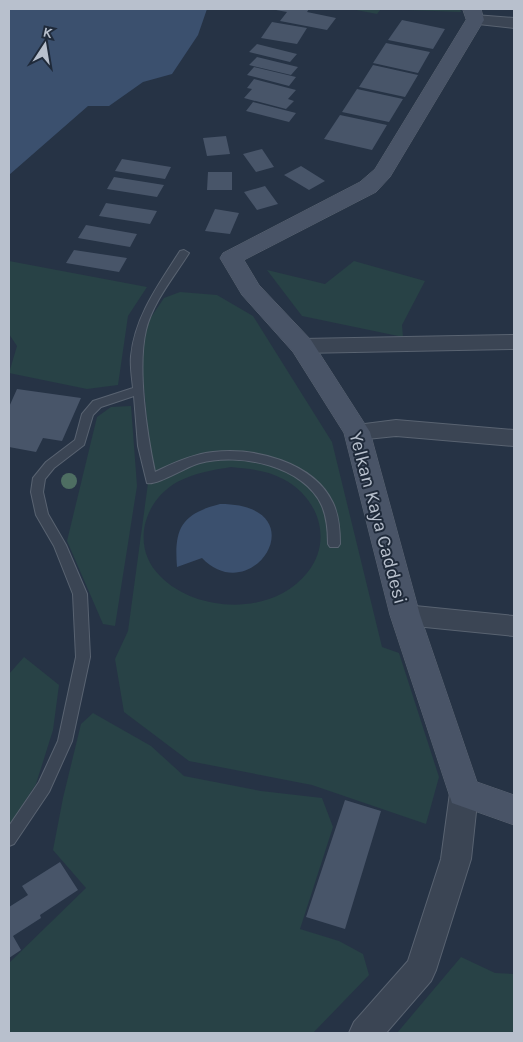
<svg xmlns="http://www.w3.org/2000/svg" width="523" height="1042" viewBox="0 0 523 1042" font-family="Karla,sans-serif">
	<rect width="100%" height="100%" fill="#263345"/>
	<path fill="#284246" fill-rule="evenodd" d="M351,9H460L461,12L381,9L377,14Z
		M9,261L147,287L128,316L118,385L87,389L9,373L17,346L9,334Z
		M354,261L425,281L402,325L403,337L302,316L267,270L325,284Z
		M180,292L217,295L253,316L332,442L382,647L399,653L439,777L426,824L312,785L189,761L124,712L115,659L128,631L151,461L141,357L145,326L164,298ZM231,467C249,469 267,470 283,479C318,497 334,540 307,573C273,616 197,613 161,577C131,549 142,502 177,482C195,473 212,470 231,467Z
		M131,406L137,486L115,626L103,624L67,541L97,417L111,407Z
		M24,657L59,685L53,730L36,784L9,826V674Z
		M93,713L151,746L184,776L261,791L322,798L333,827L300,929L339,941L363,954L369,975L313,1033H9V963L86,888L53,850L63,798L81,724Z
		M461,957L495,973L514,974V1033H397Z"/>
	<path fill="#3b506e" d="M9,9H207L198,35L172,74L143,82L109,106H88L9,175Z
		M220,504C320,504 253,611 202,558L177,567C174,529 181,514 220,504Z"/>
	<path fill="#485569" d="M278,9H309L307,12L336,18L327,30L280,21L287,12L276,10Z
		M402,20L445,29L433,49L388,40Z
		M272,22L307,28L297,44L261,38Z
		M386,43L430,52L418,73L373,63Z
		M257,44L297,54L290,62L249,52Z
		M257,57L298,67L291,75L249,65Z
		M373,65L418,75L405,97L359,87Z
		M254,67L296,77L289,86L247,75Z
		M254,79L296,90L288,99L294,101L286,109L244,98L252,89L247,88Z
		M357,89L403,99L389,122L342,112Z
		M253,102L296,113L289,122L246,111Z
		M340,115L387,125L372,150L324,139Z
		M226,136L230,154L207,156L203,138Z
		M262,149L274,167L256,172L243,154Z
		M122,159L171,167L165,179L115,171Z
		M301,166L325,181L309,190L284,175Z
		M208,172H232V190H207Z
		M114,177L164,185L157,197L107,189Z
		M265,186L278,204L257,210L244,192Z
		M106,203L157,211L150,224L99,216Z
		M215,209L239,213L230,234L205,231Z
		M86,225L137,234L130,247L78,238Z
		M74,250L127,258L119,272L66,263Z
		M17,389L81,398L62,441L43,438L36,452L9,447V407Z
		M345,800L381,811L345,929L306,917Z
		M60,862L78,890L40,915L41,918L13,936L21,950L9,958V907L28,895L22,886Z"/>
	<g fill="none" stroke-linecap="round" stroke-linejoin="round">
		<defs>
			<path id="lane" d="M184,250L189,253C174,277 153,302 146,330C137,368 147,434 155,472C173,463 193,454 213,452C254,447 314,462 333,503C339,516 340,530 340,544L338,547H330L328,544C328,531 327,518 322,506C305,466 238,452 200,463C187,466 157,486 147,483L138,446L134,396L101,407L93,415L84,445L54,468L45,479L43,492L48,514L66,545L87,594L90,657L72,741L49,792L14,844L9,846V826L39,782L58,741L76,657L73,594L54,546L36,515L31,492L33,478L46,462L75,440L82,414L93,401L133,388C132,378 130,366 131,356C135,316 159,284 180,251Z"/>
			<path id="street" d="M475,15L514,18V28L469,23L467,20Z
				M514,335V349L302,353L295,351L292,346L295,341L302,339Z
				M396,420L514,430V446L396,436L357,440L349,438L346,432L349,426Z
				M405,605L514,616V636L405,625L396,622L392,615L396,608Z
				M464,780L474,784L478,793L471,859L436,970L431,981L386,1033H349L354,1022L408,961L441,859L450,793L454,784Z"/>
			<path id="secondary" d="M463,9H481L484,20L390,177L376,192L244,260L259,285L311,340L370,432L420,615L477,782L514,795V825L452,803L390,615L344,433L293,352L242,295L220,258L223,253L360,182L375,169L466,20Z"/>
		</defs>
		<use href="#lane" stroke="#596371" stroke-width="2"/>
		<use href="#street" stroke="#596371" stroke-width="2"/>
		<use href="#secondary" stroke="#596371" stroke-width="1"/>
		<use href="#lane" fill="#3b4554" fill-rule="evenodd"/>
		<use href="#street" fill="#3b4554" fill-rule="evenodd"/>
		<use href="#secondary" fill="#495467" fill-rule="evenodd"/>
	</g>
	<circle fill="#4e6e62" cx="69" cy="481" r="8"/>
	<g text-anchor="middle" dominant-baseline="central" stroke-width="4" stroke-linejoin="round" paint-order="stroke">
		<g font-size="19" fill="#b8c0cd" stroke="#1f2a3a">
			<text transform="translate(378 518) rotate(75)">Yelkan Kaya Caddesi</text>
		</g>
	</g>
	<rect width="523" height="1042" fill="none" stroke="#b8c0cd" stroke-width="20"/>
	<g transform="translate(45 45) rotate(12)" stroke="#1f2a3a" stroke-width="4" paint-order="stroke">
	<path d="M0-4L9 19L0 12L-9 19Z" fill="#b8c0cd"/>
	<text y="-8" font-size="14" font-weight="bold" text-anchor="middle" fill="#b8c0cd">K</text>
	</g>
</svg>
